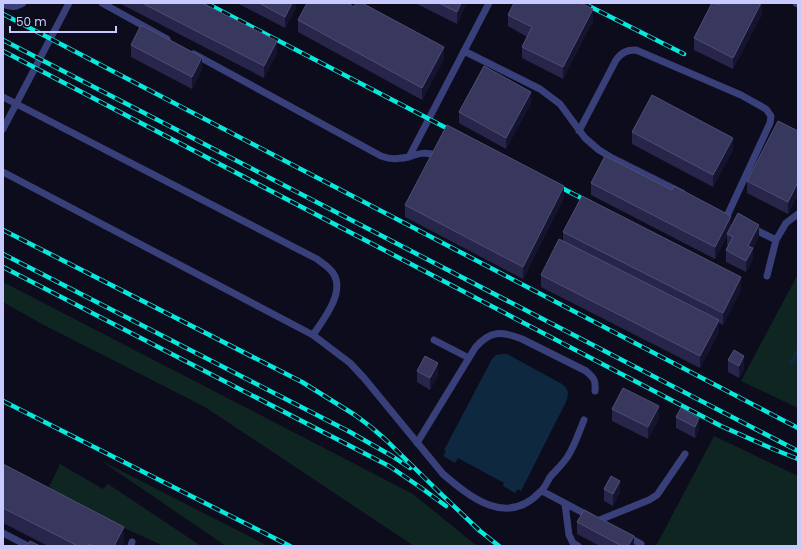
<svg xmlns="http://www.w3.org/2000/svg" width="801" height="549" viewBox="0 0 801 549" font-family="Poppins,sans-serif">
	<rect width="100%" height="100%" fill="#0c0c1c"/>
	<path fill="#0f2521" d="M798,274V408L741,381Z
		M3,282L413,494L477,546H414L205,407L40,323L3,302Z
		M714,436L798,476V546H656Z
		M100,460L268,546H226Z
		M60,464L103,489L108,484L201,546H164L46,493Z"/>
	<path fill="#0d283f" d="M501,354H507L562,384C569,389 569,394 566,402L521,491L518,489L515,493L503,486L504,483L458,458L455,463L443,456L446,451L444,450L492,359L496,355Z"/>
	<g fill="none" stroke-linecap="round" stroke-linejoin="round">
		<path stroke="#0d283f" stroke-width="4" d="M791,363L798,351"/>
		<path stroke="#383f79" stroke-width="7" d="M102,3L167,39
			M796,3L798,4
			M3,4C12,8 15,7 23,3
			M464,51L540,89L560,104L585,138L599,150L612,158L682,193
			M194,54L381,156C393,160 397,159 409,157L489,3
			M3,97L317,259C322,263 329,267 333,273C346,292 323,320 313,335
			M3,129L69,3
			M579,131L616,60C622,52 627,50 636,50L741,95L766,109L771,116L770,123L727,216
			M409,157C420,153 425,152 436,155
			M3,172L313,335L350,363L364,378L443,474C471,498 507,527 540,492C545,488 547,482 550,477C556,470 563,464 568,456C575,445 579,432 584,420
			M752,228L776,240
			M767,276L776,240L786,223L798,214
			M434,340L469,358
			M417,443L475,348C490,330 502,331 522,339L586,371C594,378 596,380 595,391
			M542,491L591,517
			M565,504L569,535L573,543L578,546
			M597,521L649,500L657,495L685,454
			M3,533L28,546
			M625,535L641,544
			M131,546L132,542"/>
		<defs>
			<path id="rail" d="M206,3L456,133
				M583,3L684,54
				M3,14L798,428
				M3,40L798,451
				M3,51L721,426L773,449L798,459
				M554,184L591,203
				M3,230L302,382L355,415L371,427L386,440L439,492L480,531L499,546
				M3,254L350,432L392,456L410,468
				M3,267L389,466L420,487L446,506
				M3,401L290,546"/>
		</defs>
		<use href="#rail" stroke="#08e9de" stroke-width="4.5"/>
		<use href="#rail" stroke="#0c0c1c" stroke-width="3" stroke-dasharray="9" stroke-linecap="butt"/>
	</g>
	<path fill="#27254a" d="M119,3H202L277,53L264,78Z
		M237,3H296V8L285,28Z
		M415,3H467L457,24Z
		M762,3V14L733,69L694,50V38L719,5Z
		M354,7L444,59L422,100L298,32V20Z
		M508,15L593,21L563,79L522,58V47L527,37L508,26Z
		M131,45L202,69L192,89L131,57Z
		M531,103L506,149L459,123V112Z
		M798,131V194L788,214L747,193V181Z
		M632,132L733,150L713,187L632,144Z
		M591,183L731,225L759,236L753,249V260L746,272L726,262V250L728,246L727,245V236L715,259L591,195Z
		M564,198L523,279L405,217V205Z
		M563,232L741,289L723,325L719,323V332L700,368L541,287V275L563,241Z
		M728,360L744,368L739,378L728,372Z
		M417,371L438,375L430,390L417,382Z
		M681,408L699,430L695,438L676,428V417Z
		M612,409L659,418L648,439L612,421Z
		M3,464L124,542L122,546H48L3,523Z
		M604,489L620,492L613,506L604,501Z
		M577,522L634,546H600L577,534Z"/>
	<path fill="#15142f" d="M292,3H296V8L285,28V17Z
		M461,3H467L457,24V12Z
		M761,3H762V14L733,69V58Z
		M593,9V21L563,79V67Z
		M277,41V53L264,78V66Z
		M444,47V59L422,100V88Z
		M202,57V69L192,89V77Z
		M531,92V103L506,149V138Z
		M733,138V150L713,187V175Z
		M798,182V194L788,214V202Z
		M564,186V198L523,279V267Z
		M731,216V228L727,234V236L715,259V247Z
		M759,225V236L753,249V260L746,272V261L748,246Z
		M741,277V289L723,325V313Z
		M719,320V332L700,368V356Z
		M744,356V368L739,378V366Z
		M438,363V375L430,390V378Z
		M659,406V418L648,439V427Z
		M699,418V430L695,438V427Z
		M620,481V492L613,506V494Z
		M124,527V542L122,546H114Z
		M634,536V546H628Z"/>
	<path fill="#38375d" stroke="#4f4e76" d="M142,3H202L277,41L264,66Z
		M259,3H292L285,17Z
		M307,3H348L354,7L356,3H362L444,47L422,88L298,20Z
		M439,3H461L457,12Z
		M514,3H581L593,9L563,67L522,47L532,27L508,15Z
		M712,3H714L719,5L720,3H761L733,58L694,38Z
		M141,25L202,57L192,77L131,45Z
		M484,66L531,92L506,138L459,112Z
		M652,95L733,138L713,175L632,132Z
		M778,121L798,131V182L788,202L747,181Z
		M447,125L564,186L523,267L405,205Z
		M605,156L672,190L674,186L731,216L715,247L591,183Z
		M582,196L741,277L723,313L563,232Z
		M738,213L759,225L748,246L753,248L746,261L726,250L733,237L727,234Z
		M559,239L719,320L700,356L541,275Z
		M734,350L744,356L739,366L728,360Z
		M425,356L438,363L430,378L417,371Z
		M623,388L659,406L648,427L612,409Z
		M681,408L699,418L695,427L676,417Z
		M3,464L124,527L114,546H93L89,544L88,546H78L3,508Z
		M611,476L620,481L613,494L604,489Z
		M584,510L634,536L628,546H622L577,522Z
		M30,541L40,546H27Z"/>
	<rect width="801" height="549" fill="none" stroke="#c8cafd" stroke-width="8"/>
	<path d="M10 26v6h106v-6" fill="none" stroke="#c8cafd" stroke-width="2"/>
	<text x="16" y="26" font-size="12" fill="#c8cafd" stroke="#0c0c1c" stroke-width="3" paint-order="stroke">50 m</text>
</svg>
